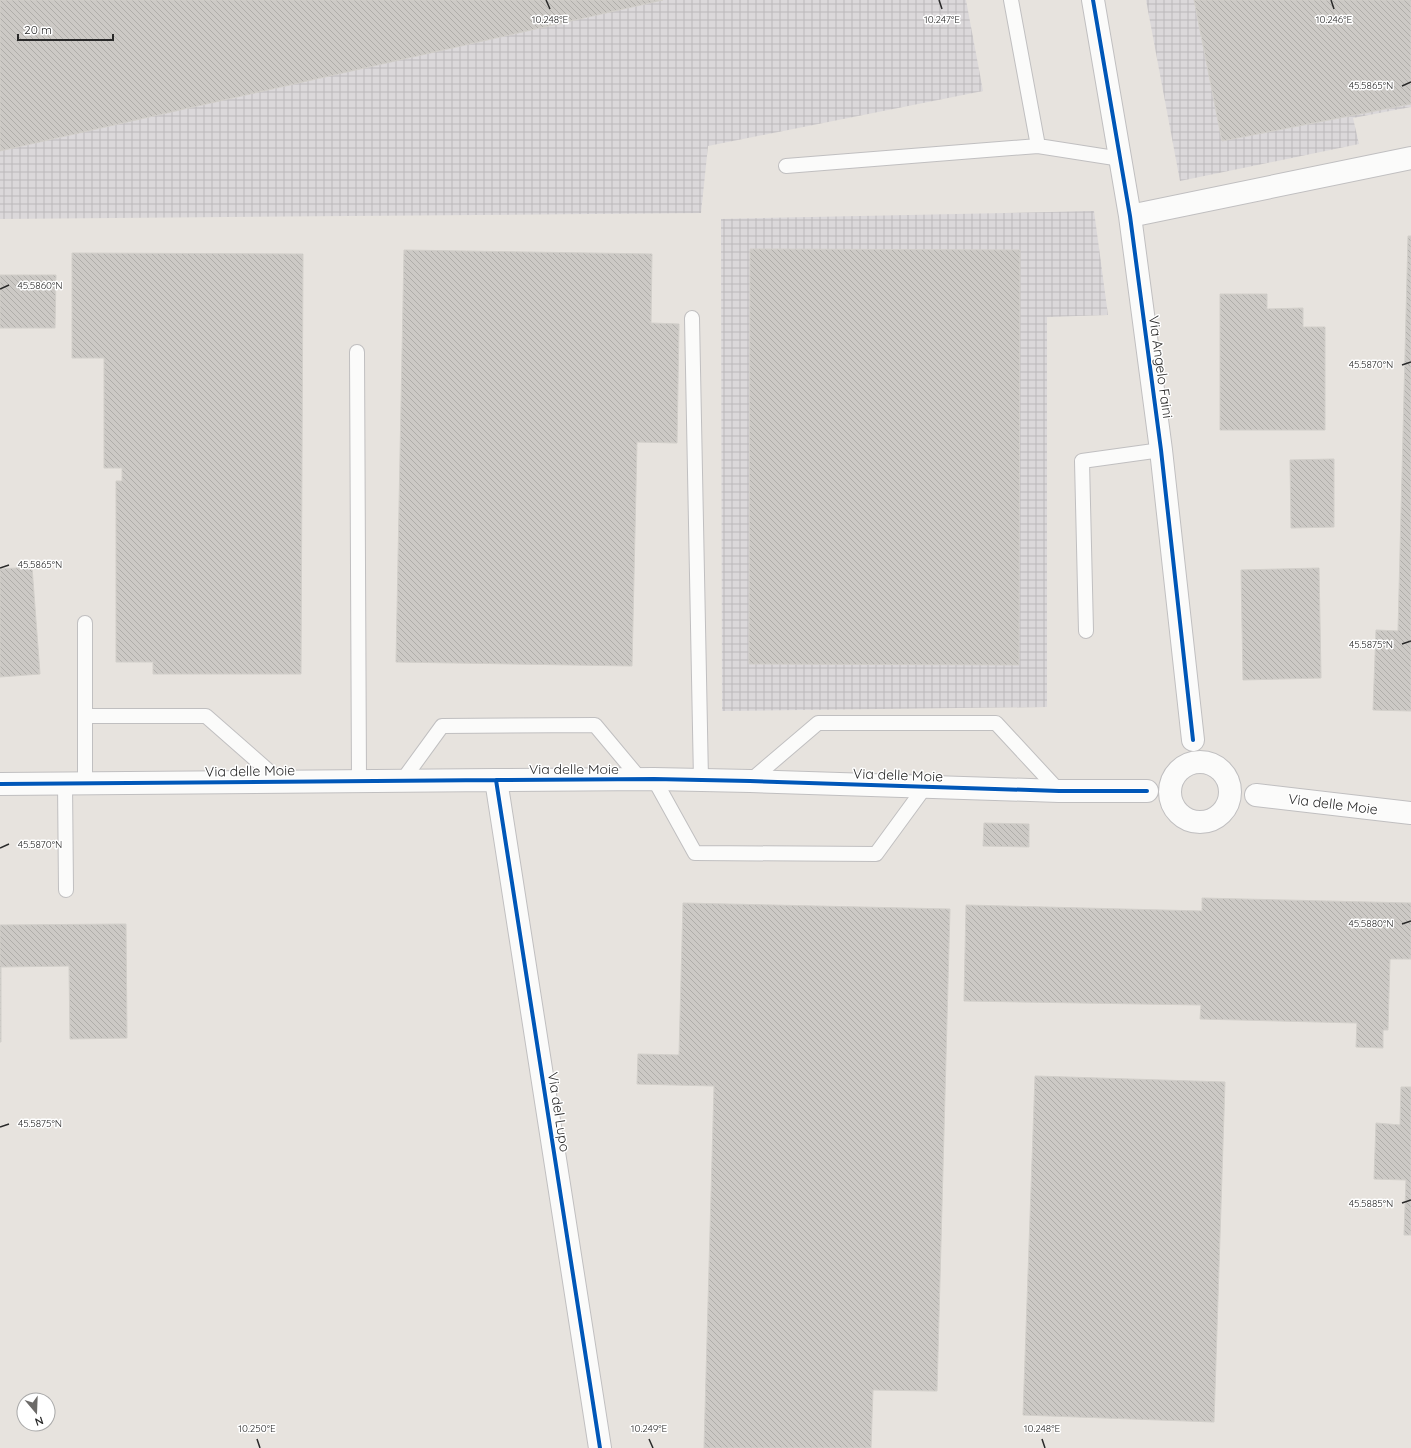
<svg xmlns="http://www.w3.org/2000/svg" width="1411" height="1448" viewBox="0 0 1411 1448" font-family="Quicksand,sans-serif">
	<defs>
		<pattern id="industrial-grid" width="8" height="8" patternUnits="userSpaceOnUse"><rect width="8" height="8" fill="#dbd8da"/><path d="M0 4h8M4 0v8" fill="none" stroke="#bcb9bb"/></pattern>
		<pattern id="building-back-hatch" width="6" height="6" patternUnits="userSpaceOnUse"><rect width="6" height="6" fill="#ccc9c5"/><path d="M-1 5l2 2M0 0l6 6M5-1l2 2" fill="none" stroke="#afada9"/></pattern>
	</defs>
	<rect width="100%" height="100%" fill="#e7e3de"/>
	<path fill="url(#industrial-grid)" d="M0,0H966L983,91L708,146L701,213L0,219Z
		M1146,0H1411V107L1353,118L1359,144L1180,181Z
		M1094,211L1108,315L1047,317V707L722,711L721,219Z"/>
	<path fill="url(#building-back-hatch)" stroke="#d2cfca" d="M0,0H663L0,151Z
		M1194,0H1411V104L1222,141Z
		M1408,236H1411V711L1373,710L1376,630L1398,631Z
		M750,249L1020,250L1019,665L749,664Z
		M404,250L652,254L651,323L679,324L677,443L637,442L632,666L396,662Z
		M72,253L303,254L301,674H153V662H116V481H122V468H104V358H72Z
		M0,275H56L55,328H0Z
		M1220,294H1267V309L1303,308V327H1325V430H1220Z
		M1334,459V527L1291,528L1290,460Z
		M32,567L40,674L0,677V569Z
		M1319,568L1321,678L1243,680L1241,570Z
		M984,823L1029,824V847L983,846Z
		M1202,898L1411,903V959H1390L1388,1030H1383V1048L1356,1047L1357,1023L1200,1019L1201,1005L964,1001L966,905L1202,911Z
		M683,903L950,909L937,1391L873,1390L871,1448H704L714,1086L637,1084L638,1054L679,1055Z
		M126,924L127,1038L70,1039L69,966L1,967V1042H0V925Z
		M1035,1076L1225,1082L1214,1422L1023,1415Z
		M1401,1087H1411V1235H1404L1406,1180L1374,1179L1376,1123L1400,1125Z"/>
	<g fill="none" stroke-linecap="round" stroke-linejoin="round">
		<defs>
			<path id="service" d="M1011,0L1038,146L1121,159
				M786,166L1038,146
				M692,318L701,780
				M357,352L359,781
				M85,623V716
				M1086,631L1082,461L1161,450
				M654,779L695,853L876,854L925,787
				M402,781L442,726L595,725L641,780
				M750,781L818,723H996L1059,791
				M65,783L66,890
				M85,784V716H206L280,781"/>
			<path id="minor" d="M1093,0L1130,216L1161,450L1193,740
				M1130,216L1411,158
				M1170 792a30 30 0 1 1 60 0a30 30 0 1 1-60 0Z
				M496,780L600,1448
				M0,784L496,780L654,779L750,781L1059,791H1147
				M1256,795L1411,813"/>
		</defs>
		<use href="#service" stroke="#c0bfc0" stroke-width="16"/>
		<use href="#minor" stroke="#c0bfc0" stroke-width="24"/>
		<use href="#service" stroke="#fbfbfa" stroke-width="14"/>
		<use href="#minor" stroke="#fbfbfa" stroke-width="22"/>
		<defs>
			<path id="cycleway" d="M1093,0L1130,216L1161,450L1193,740
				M496,780L600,1448
				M0,784L496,780L654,779L750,781L1059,791H1147"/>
		</defs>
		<use href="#cycleway" stroke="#fff" stroke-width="6"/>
		<use href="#cycleway" stroke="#0057b8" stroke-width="4"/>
	</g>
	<path fill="none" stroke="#292929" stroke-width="1.5" d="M546,0L550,9M939,0L942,9M1331,0L1334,9M1402,86L1411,82M0,289L9,285M1402,365L1411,362M0,568L9,565M1402,644L1411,641M0,848L9,844M1402,924L1411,921M0,1127L9,1124M1402,1203L1411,1200M257,1439L260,1448M649,1439L653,1448M1042,1439L1045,1448"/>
	<g text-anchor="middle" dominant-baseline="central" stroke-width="3" stroke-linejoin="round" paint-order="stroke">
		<g font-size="14" fill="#292929" stroke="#fff">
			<text transform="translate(1161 367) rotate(82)">Via Angelo Faini</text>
			<text x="574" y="769">Via delle Moie</text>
			<text transform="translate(250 771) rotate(-1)">Via delle Moie</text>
			<text transform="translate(898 775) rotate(2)">Via delle Moie</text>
			<text transform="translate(1333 804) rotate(7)">Via delle Moie</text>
			<text transform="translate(559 1112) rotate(81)">Via del Lupo</text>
		</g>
	</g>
	<g font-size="10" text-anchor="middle" fill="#292929" stroke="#fff" stroke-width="3" stroke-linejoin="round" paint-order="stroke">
		<text x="550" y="23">10.248°E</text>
		<text x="942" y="23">10.247°E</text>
		<text x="1334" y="23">10.246°E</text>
		<text x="1371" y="89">45.5865°N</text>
		<text x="40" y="289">45.5860°N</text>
		<text x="1371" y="368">45.5870°N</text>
		<text x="40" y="568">45.5865°N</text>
		<text x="1371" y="648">45.5875°N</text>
		<text x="40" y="848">45.5870°N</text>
		<text x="1371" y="927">45.5880°N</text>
		<text x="40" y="1127">45.5875°N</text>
		<text x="1371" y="1207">45.5885°N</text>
		<text x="257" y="1432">10.250°E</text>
		<text x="649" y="1432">10.249°E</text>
		<text x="1042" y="1432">10.248°E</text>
	</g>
	<g transform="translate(36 1412) rotate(161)"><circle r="19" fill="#ffffff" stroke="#a9a9a9"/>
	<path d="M0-3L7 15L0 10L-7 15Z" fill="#6c6a68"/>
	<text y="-6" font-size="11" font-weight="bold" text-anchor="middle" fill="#292929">N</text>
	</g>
	<path d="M18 34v6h95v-6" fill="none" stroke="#292929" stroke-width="2"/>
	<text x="24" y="34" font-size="12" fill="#292929" stroke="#ffffff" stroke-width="3" paint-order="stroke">20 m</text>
</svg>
